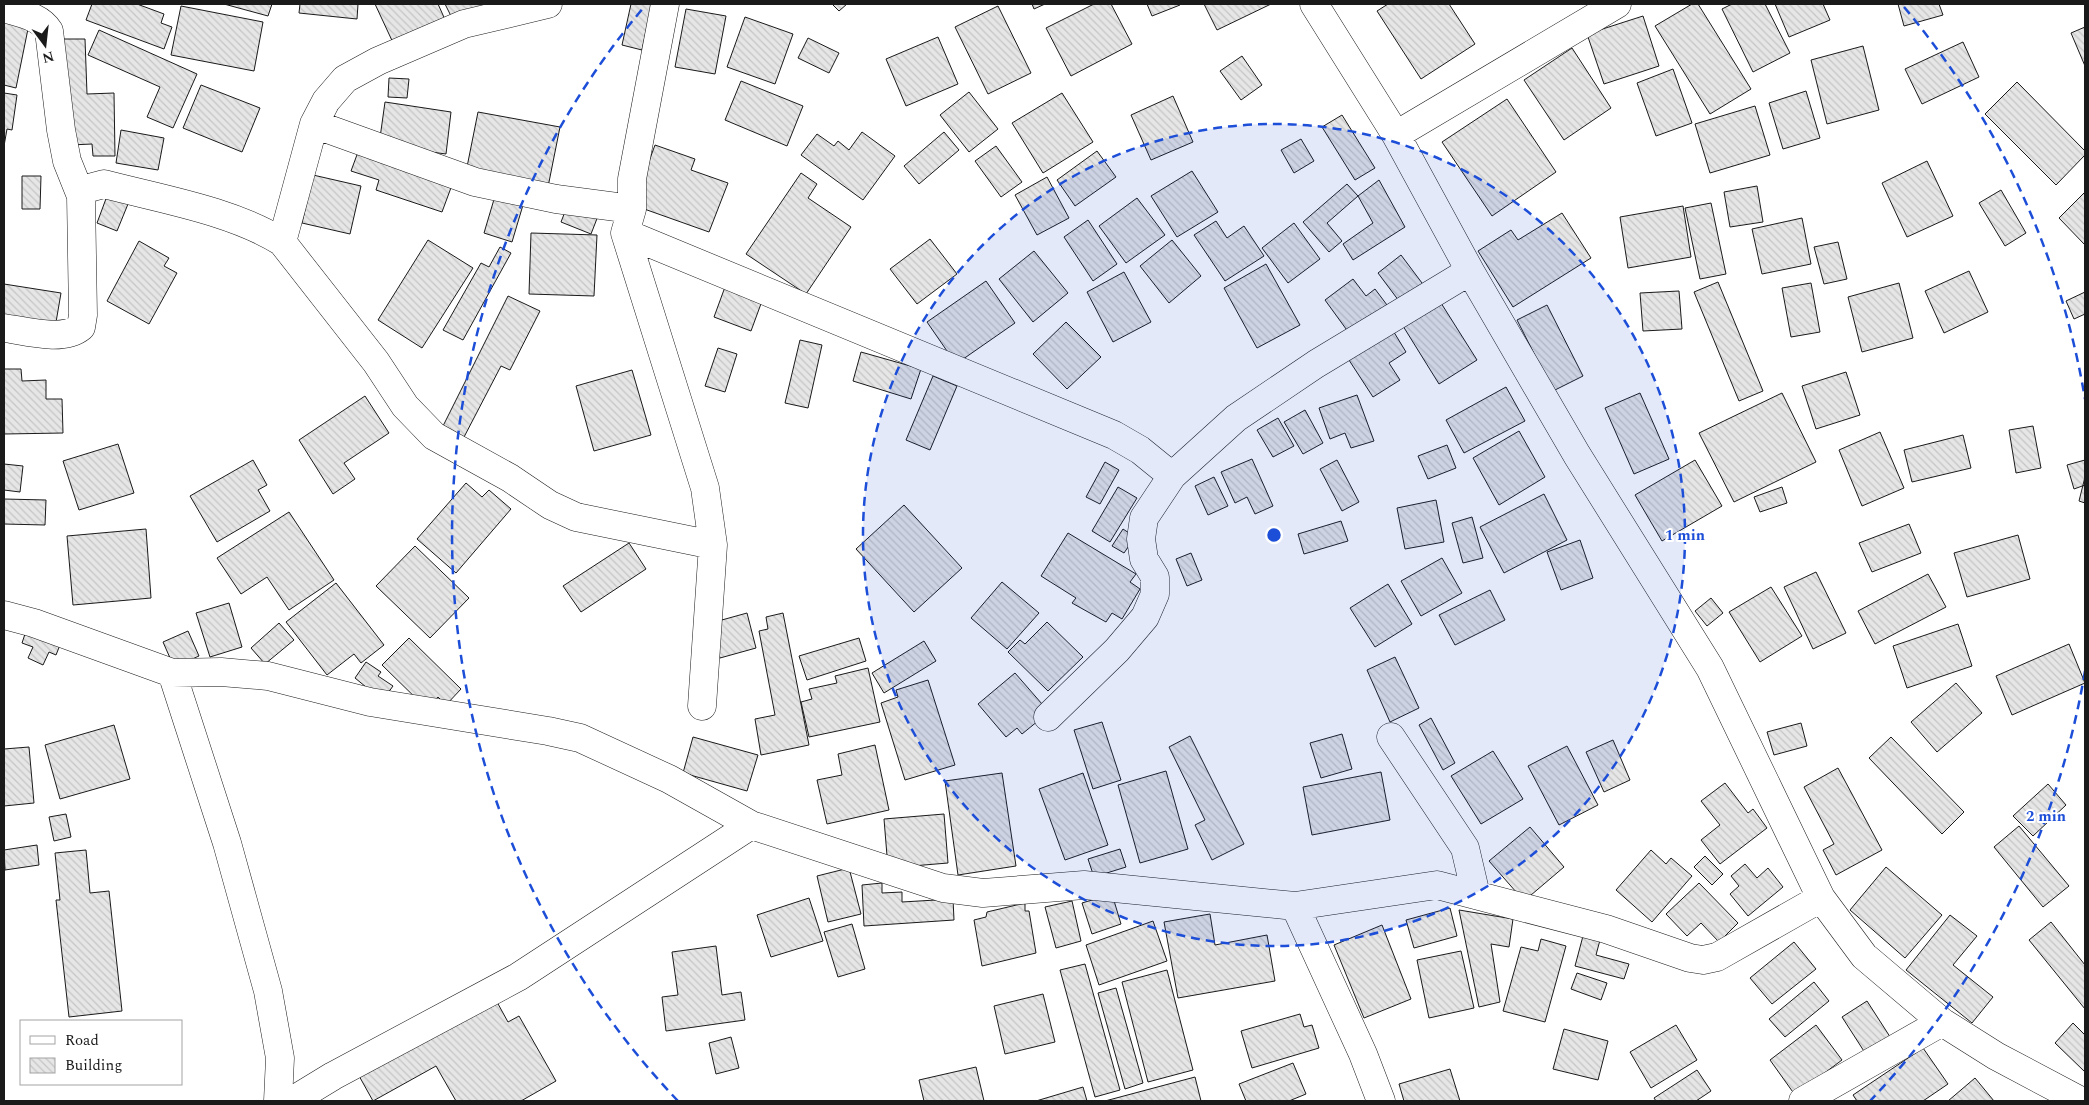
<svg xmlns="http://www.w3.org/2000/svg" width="2089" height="1105" viewBox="0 0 2089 1105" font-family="Spectral,serif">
	<defs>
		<pattern id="building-back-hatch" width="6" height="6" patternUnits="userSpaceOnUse" patternTransform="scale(1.25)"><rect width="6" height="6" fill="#e6e6e6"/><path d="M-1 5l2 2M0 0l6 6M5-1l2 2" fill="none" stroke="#c5c5c5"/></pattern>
	</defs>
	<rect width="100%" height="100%" fill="#fff"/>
	<path fill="url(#building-back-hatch)" stroke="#1a1a1a" d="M92,4H137L164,14L161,23L172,27L164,49L86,20Z
		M224,4H272L268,16Z
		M300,4H358L357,19L299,13Z
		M375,4H438L447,24L395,47Z
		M445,4H493L454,22Z
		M631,4H652L642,50L622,45Z
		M832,4H847L839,11Z
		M1032,4H1045L1034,9Z
		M1094,4H1111L1132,44L1071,76L1046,28Z
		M1147,4H1179L1180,5L1152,16Z
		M1204,4H1271L1217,30Z
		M1388,4H1449L1475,44L1421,79L1377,11Z
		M1692,4H1698L1751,89L1710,114L1655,26Z
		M1732,4H1765L1790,53L1753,72L1722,9Z
		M1775,4H1823L1830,20L1789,37Z
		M1898,4H1939L1943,15L1904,26Z
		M181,6L263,22L254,71L171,55Z
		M998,6L1031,73L988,94L955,27Z
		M686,9L726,16L715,74L675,67Z
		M4,14L30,19L16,88L4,85Z
		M1643,16L1659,66L1604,84L1587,34Z
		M745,17L793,34L775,84L727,67Z
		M2085,27V66L2071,33Z
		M99,30L197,74L173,128L147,117L160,87L88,55Z
		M938,37L958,84L906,106L886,59Z
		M808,38L839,53L829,73L798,58Z
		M62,39H85L87,94L114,93L115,156H93L92,144L70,145Z
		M1963,42L1979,77L1922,104L1905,69Z
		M1863,46L1879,110L1827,124L1811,60Z
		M1572,48L1611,108L1564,140L1524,80Z
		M1242,56L1262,85L1241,100L1220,71Z
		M1673,69L1692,123L1656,136L1637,83Z
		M389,78L409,79L407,98L388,97Z
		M741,81L803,106L787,146L725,120Z
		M2017,82L2085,151V155L2056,185L1985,114Z
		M201,85L260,108L242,152L183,128Z
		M1806,91L1820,138L1783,149L1769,103Z
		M969,92L998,129L969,152L940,115Z
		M4,93L17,95L12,130L7,129L4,146Z
		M1062,93L1093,142L1043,173L1012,123Z
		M1173,96L1193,142L1151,160L1131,115Z
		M1507,99L1556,172L1492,216L1442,142Z
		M385,102L451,112L446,154L379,145Z
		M1755,106L1770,155L1710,173L1695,124Z
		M478,112L560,127L548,187L466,172Z
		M1342,115L1375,168L1355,180L1322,127Z
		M121,130L164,138L158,170L116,163Z
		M862,132L895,156L863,200L801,155L817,134L834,146L838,141L849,150Z
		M944,132L959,150L919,184L904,166Z
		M1301,139L1314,161L1294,173L1281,150Z
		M655,145L695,159L691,170L728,183L709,232L633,205Z
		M996,146L1022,182L1001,197L975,161Z
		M1097,151L1116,177L1075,206L1057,180Z
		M358,152L452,185L442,212L376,190L379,180L351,171Z
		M1927,161L1953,216L1907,237L1882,183Z
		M1192,171L1218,212L1177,237L1151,196Z
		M801,173L817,184L808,198L851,227L806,294L746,254Z
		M313,175L361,186L350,234L302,223Z
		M22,176H41L40,209H22Z
		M1047,177L1069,218L1037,235L1015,195Z
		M1379,180L1405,227L1353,260L1343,244L1373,223L1358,196Z
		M1347,184L1358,196L1327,223L1342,241L1329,252L1303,222Z
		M1757,186L1763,222L1730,227L1724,192Z
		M2001,190L2026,233L2005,246L1979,203Z
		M2085,192V245L2059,218Z
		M107,196L128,204L117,231L97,223Z
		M495,196L523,205L512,242L484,233Z
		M1137,198L1165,235L1126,263L1099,226Z
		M1711,203L1726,274L1700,279L1685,208Z
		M568,204L598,216L591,234L561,222Z
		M1683,206L1691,257L1628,268L1620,217Z
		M1562,213L1591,258L1513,307L1478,251L1511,230L1518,240Z
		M1802,218L1811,264L1762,274L1752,229Z
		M1088,220L1117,264L1093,281L1064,237Z
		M1216,221L1227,238L1244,226L1264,256L1225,281L1194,235Z
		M1294,223L1320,259L1288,283L1262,248Z
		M531,233L597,235L594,296L529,294Z
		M930,239L957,274L917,304L890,269Z
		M428,240L473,268L422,348L378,320Z
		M1172,240L1201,276L1169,303L1140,266Z
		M139,241L169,258L164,266L177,273L149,324L107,301Z
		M1838,242L1847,279L1824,284L1814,247Z
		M500,247L511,253L463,340L443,330L481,263L489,267Z
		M1034,251L1068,293L1033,322L999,279Z
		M1401,255L1425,287L1402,305L1378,273Z
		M1266,264L1300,325L1257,348L1224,288Z
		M1969,271L1988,312L1944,333L1925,291Z
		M1124,272L1151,322L1113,342L1087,292Z
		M1353,279L1366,296L1375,289L1387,305L1349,333L1325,300Z
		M986,281L1015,323L956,364L927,322Z
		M1718,282L1763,391L1739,401L1694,292Z
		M1811,283L1820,332L1791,337L1782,288Z
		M1899,283L1913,338L1862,352L1848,297Z
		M4,284L61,293L55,328L4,320Z
		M725,287L762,301L751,331L714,317Z
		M1679,291L1682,329L1643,331L1640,293Z
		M2085,292V314L2074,319L2066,301Z
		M508,296L540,311L510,370L501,366L463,439L442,428Z
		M1441,303L1477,360L1439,384L1403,326Z
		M1547,305L1583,376L1553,391L1517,320Z
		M1066,322L1101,357L1067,389L1033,354Z
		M1392,329L1406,352L1389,363L1400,380L1373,397L1347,357Z
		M800,340L822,345L808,408L785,403Z
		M718,348L737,354L725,392L705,386Z
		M861,352L921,369L911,399L853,381Z
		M4,369H21L22,381L46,380V399H62L63,433L4,434Z
		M632,370L651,435L594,451L576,386Z
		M1846,372L1860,415L1816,429L1802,386Z
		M933,376L957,386L930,450L906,440Z
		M1506,387L1525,421L1464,453L1446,420Z
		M1640,393L1669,459L1634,474L1605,408Z
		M1782,393L1816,462L1734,502L1699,433Z
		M1357,395L1374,441L1351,448L1345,433L1330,439L1319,408Z
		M365,396L389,433L344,463L355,479L333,494L299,440Z
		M1305,410L1323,443L1303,454L1284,422Z
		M1278,418L1294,446L1273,457L1257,430Z
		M2033,426L2041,468L2016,473L2009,430Z
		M1519,431L1545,477L1499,505L1473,458Z
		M1880,432L1904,488L1862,506L1839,450Z
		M1963,435L1971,468L1912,482L1904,450Z
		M118,444L134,493L79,510L63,461Z
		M1447,445L1456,468L1428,479L1418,456Z
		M1252,459L1273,506L1255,514L1247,497L1235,503L1221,472Z
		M253,460L267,485L258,490L270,511L217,542L190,496Z
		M1337,460L1359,502L1342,511L1320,469Z
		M1695,460L1722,506L1662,541L1635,495Z
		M2085,460V485L2074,489L2067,465Z
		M1105,462L1119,470L1100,504L1086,497Z
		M4,464L23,466L20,492L4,490Z
		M1214,477L1228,506L1208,515L1195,486Z
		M2085,477V503L2079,501Z
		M466,483L482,497L489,490L511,509L456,573L417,539Z
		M1118,487L1137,498L1110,542L1092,531Z
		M1782,487L1787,503L1760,512L1754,497Z
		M1544,494L1567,540L1504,573L1480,527Z
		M4,499L46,500L45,525L4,524Z
		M1436,500L1444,542L1405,549L1397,508Z
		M904,505L962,568L914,612L856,549Z
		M289,512L334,580L289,610L267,577L241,594L217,558Z
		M1472,517L1483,558L1463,563L1452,523Z
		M1341,521L1348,541L1304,554L1298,534Z
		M1909,524L1921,553L1872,572L1859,543Z
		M146,529L151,598L73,605L67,536Z
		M1123,529L1135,537L1124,553L1112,546Z
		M1068,533L1136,574L1130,582L1140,589L1122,619L1112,613L1106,622L1072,603L1076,598L1041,576Z
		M2018,535L2030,579L1967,597L1954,553Z
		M1580,540L1593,578L1561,590L1547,552Z
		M629,543L646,569L581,612L563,586Z
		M415,546L469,598L430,638L376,586Z
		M1191,553L1202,580L1187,586L1176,559Z
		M1442,558L1462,593L1421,616L1401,581Z
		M1816,572L1846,633L1813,649L1784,587Z
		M1928,574L1946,607L1875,644L1858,611Z
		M1002,582L1039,613L1007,649L971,618Z
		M336,583L384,645L361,663L354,654L327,675L286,622Z
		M1388,584L1412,624L1375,647L1350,608Z
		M1771,587L1802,636L1760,662L1729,612Z
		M1490,590L1505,620L1455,645L1439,615Z
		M1711,598L1723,613L1707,626L1695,611Z
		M229,603L242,647L210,657L196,613Z
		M747,613L756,648L720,658L711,623Z
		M783,613L809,745L761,755L755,719L775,715L759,631L768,629L766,617Z
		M1047,622L1083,657L1048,691L1008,652L1020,640L1025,644Z
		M279,623L294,640L265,664L251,648Z
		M1958,624L1972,666L1907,688L1893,646Z
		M26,631L60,645L56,655L49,652L43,665L28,658L33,647L22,643Z
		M188,631L199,656L174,667L163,642Z
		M409,638L461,689L446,705L438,697L426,708L382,665Z
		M859,638L866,661L807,680L799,656Z
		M924,641L936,661L884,693L872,673Z
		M2069,644L2085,683L2012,715L1996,676Z
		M1395,657L1419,708L1390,722L1367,670Z
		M366,662L381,672L378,676L393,686L380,704L363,691L366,687L355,678Z
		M868,668L880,722L809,737L801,702L812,699L809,689L837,683L835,676Z
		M1015,673L1049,712L1022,734L1017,728L1006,737L978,704Z
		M928,680L955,765L905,780L881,703L898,697L896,690Z
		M1956,683L1982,713L1937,752L1911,722Z
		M1431,718L1455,763L1443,770L1419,725Z
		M1102,722L1121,780L1093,789L1074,730Z
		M1801,723L1807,746L1774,755L1767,732Z
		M114,725L130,779L60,799L45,745Z
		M1342,734L1352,769L1321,778L1310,743Z
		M1190,736L1244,844L1212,860L1195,825L1205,820L1169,747Z
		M693,737L758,755L747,791L683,773Z
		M1891,737L1964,812L1942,834L1869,758Z
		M1613,740L1630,780L1604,792L1586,752Z
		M875,745L889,810L827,824L817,780L842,775L838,754Z
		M1567,746L1598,805L1559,825L1528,766Z
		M29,747L34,803L4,806V749Z
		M1493,751L1523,799L1481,824L1451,776Z
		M1838,768L1882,850L1836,875L1823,850L1834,844L1804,787Z
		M1166,771L1188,849L1140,863L1118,785Z
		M1381,772L1390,820L1312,835L1303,787Z
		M1002,773L1016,866L958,875L945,781Z
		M1083,773L1108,845L1065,860L1039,789Z
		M1725,783L1748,813L1753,809L1767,828L1720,864L1701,840L1720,825L1701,801Z
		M2048,784L2066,805L2033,836L2013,816Z
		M66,814L71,837L54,841L49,817Z
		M944,814L948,863L888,868L884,819Z
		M2019,826L2069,886L2043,907L1994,847Z
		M1530,827L1564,867L1524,901L1489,861Z
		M37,845L39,865L5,870L4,850Z
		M1120,849L1126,867L1094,877L1088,859Z
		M86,850L90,893L109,891L122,1011L69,1017L56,900H60L55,853Z
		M1651,850L1666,864L1671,858L1692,876L1652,922L1616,890Z
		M1705,856L1723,874L1712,885L1694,867Z
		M1745,864L1757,878L1768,868L1783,887L1748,916L1730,894L1739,886L1731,876Z
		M1886,867L1942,915L1905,958L1850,910Z
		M849,868L861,914L828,922L817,876Z
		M882,883V893L902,892V902L953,899L954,920L864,926L862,885Z
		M1699,883L1738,923L1719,942L1701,923L1687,936L1666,914Z
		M1112,894L1121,924L1092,934L1082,903Z
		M809,898L823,941L771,957L757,915Z
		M1072,901L1081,941L1056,948L1045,907Z
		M1025,903V911H1029L1036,953L982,966L974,920L986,917L987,912Z
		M1450,908L1457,936L1414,948L1406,920Z
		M1459,910L1513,919L1509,947L1491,944L1500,1002L1479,1007Z
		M1210,914L1215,945L1267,935L1275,981L1178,998L1164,922Z
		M1950,915L1977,936L1953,965L1993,997L1972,1023L1906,970Z
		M1153,921L1167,961L1099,985L1086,945Z
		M2051,922L2085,965V1009L2029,940Z
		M852,924L865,969L838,977L824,932Z
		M1382,925L1411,999L1364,1018L1334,945Z
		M1583,936L1600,940L1596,955L1629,964L1624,979L1575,966Z
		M1541,939L1566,946L1545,1022L1503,1011L1521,947L1538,951Z
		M1794,942L1816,969L1772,1004L1750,978Z
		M716,946L722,995L741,992L745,1020L666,1031L662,997L678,995L672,952Z
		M1461,951L1474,1008L1429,1018L1417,960Z
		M1085,964L1120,1090L1095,1097L1060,970Z
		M1167,970L1193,1070L1148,1082L1122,982Z
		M1577,973L1607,983L1601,1000L1571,989Z
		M1814,982L1829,1001L1785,1037L1769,1019Z
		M1116,988L1143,1083L1125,1089L1098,993Z
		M1043,994L1055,1042L1005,1054L994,1006Z
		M1867,1001L1894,1043L1869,1059L1842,1017Z
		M497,1002L508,1022L519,1016L556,1081L521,1101H456L436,1066L373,1101L358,1074Z
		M1300,1014L1304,1027L1312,1025L1319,1048L1252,1068L1241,1031Z
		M2073,1023L2085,1035V1072L2055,1043Z
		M1676,1025L1697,1060L1651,1088L1630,1052Z
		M1816,1025L1842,1060L1795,1095L1770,1060Z
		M1564,1029L1608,1041L1598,1080L1553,1069Z
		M731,1037L739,1068L716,1074L709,1043Z
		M1923,1048L1948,1084L1923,1101H1857L1853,1095Z
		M1293,1063L1306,1094L1289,1101H1246L1239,1084Z
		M976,1067L984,1101H924L919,1080Z
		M1450,1069L1460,1101H1404L1399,1084Z
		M1697,1070L1711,1091L1696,1101H1656L1654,1098Z
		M1195,1077L1201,1101H1105Z
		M1975,1078L1994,1101H1948Z
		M1083,1087L1087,1101H1036Z"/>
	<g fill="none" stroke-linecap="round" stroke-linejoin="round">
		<defs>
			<path id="street" d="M665,4L632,179V209L625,233L705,488L713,545L702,706
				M1314,4L1396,135L1470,271L1577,455L1710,668L1821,898L1864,956L1942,1022L1996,1056L2081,1101
				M4,8C19,13 40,16 49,31L61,130L67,161L81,196
				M314,124L475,182L556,199L632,209
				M1396,135L1617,4
				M625,233L1114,435L1140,450L1172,476
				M282,242L314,124L326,101L345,79L378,61L464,24L548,4
				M4,328C26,331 63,342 81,327L83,315L81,196L89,188L104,184C161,199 233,211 282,242L376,362L405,406L434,436L510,478L550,505L576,517L713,545
				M4,615L34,623L172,673L221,672L268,676L370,702L548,731L580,738L669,779L751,825L943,888L983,893L1084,885L1295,906L1437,885L1606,929L1690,958L1703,960L1717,957L1821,898
				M172,673L227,843L268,991L280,1058L278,1101
				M1048,717L1117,650L1145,617L1155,594V577L1144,559L1141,539L1144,518L1172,476L1236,418L1316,364L1470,271
				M1391,737L1465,848L1476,895
				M1295,906L1363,1054L1381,1101
				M292,1101L333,1076L518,977L751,825
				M1803,1101L1942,1022"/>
		</defs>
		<use href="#street" stroke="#1a1a1a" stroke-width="29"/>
		<use href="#street" stroke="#fff" stroke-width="28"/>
	</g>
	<circle cx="1274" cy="535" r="411" fill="#1d4ed8" fill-opacity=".12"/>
	<g fill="none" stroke="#1d4ed8" stroke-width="2.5" stroke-dasharray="9 6">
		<circle cx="1274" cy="535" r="411"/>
		<path d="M2085 671A822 822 0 0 1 1870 1101M678 1101A822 822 0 0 1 644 7M1904 7A822 822 0 0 1 2085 399"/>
	</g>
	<circle cx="1274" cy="535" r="8" fill="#1d4ed8" stroke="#fff" stroke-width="2.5"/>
	<g font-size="15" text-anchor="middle" font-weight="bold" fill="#1d4ed8" stroke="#fff" stroke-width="4" stroke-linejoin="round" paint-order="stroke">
		<text x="1685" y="540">1 min</text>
		<text x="2046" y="821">2 min</text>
	</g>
	<rect width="2089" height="1105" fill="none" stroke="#1a1a1a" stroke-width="10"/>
	<rect x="20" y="1020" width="162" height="65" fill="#ffffff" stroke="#a3a3a3"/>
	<rect x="30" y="1036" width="25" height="8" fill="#ffffff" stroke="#a3a3a3"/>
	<text x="65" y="1045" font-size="15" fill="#1a1a1a">Road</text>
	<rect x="30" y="1058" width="25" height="15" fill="url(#building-back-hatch)" stroke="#a3a3a3"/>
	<text x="65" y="1070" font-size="15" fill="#1a1a1a">Building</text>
	<g transform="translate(45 45) rotate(165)" stroke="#ffffff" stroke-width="4" paint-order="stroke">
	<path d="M0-4L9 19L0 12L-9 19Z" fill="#1a1a1a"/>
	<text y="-8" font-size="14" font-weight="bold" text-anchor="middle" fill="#1a1a1a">N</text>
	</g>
</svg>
